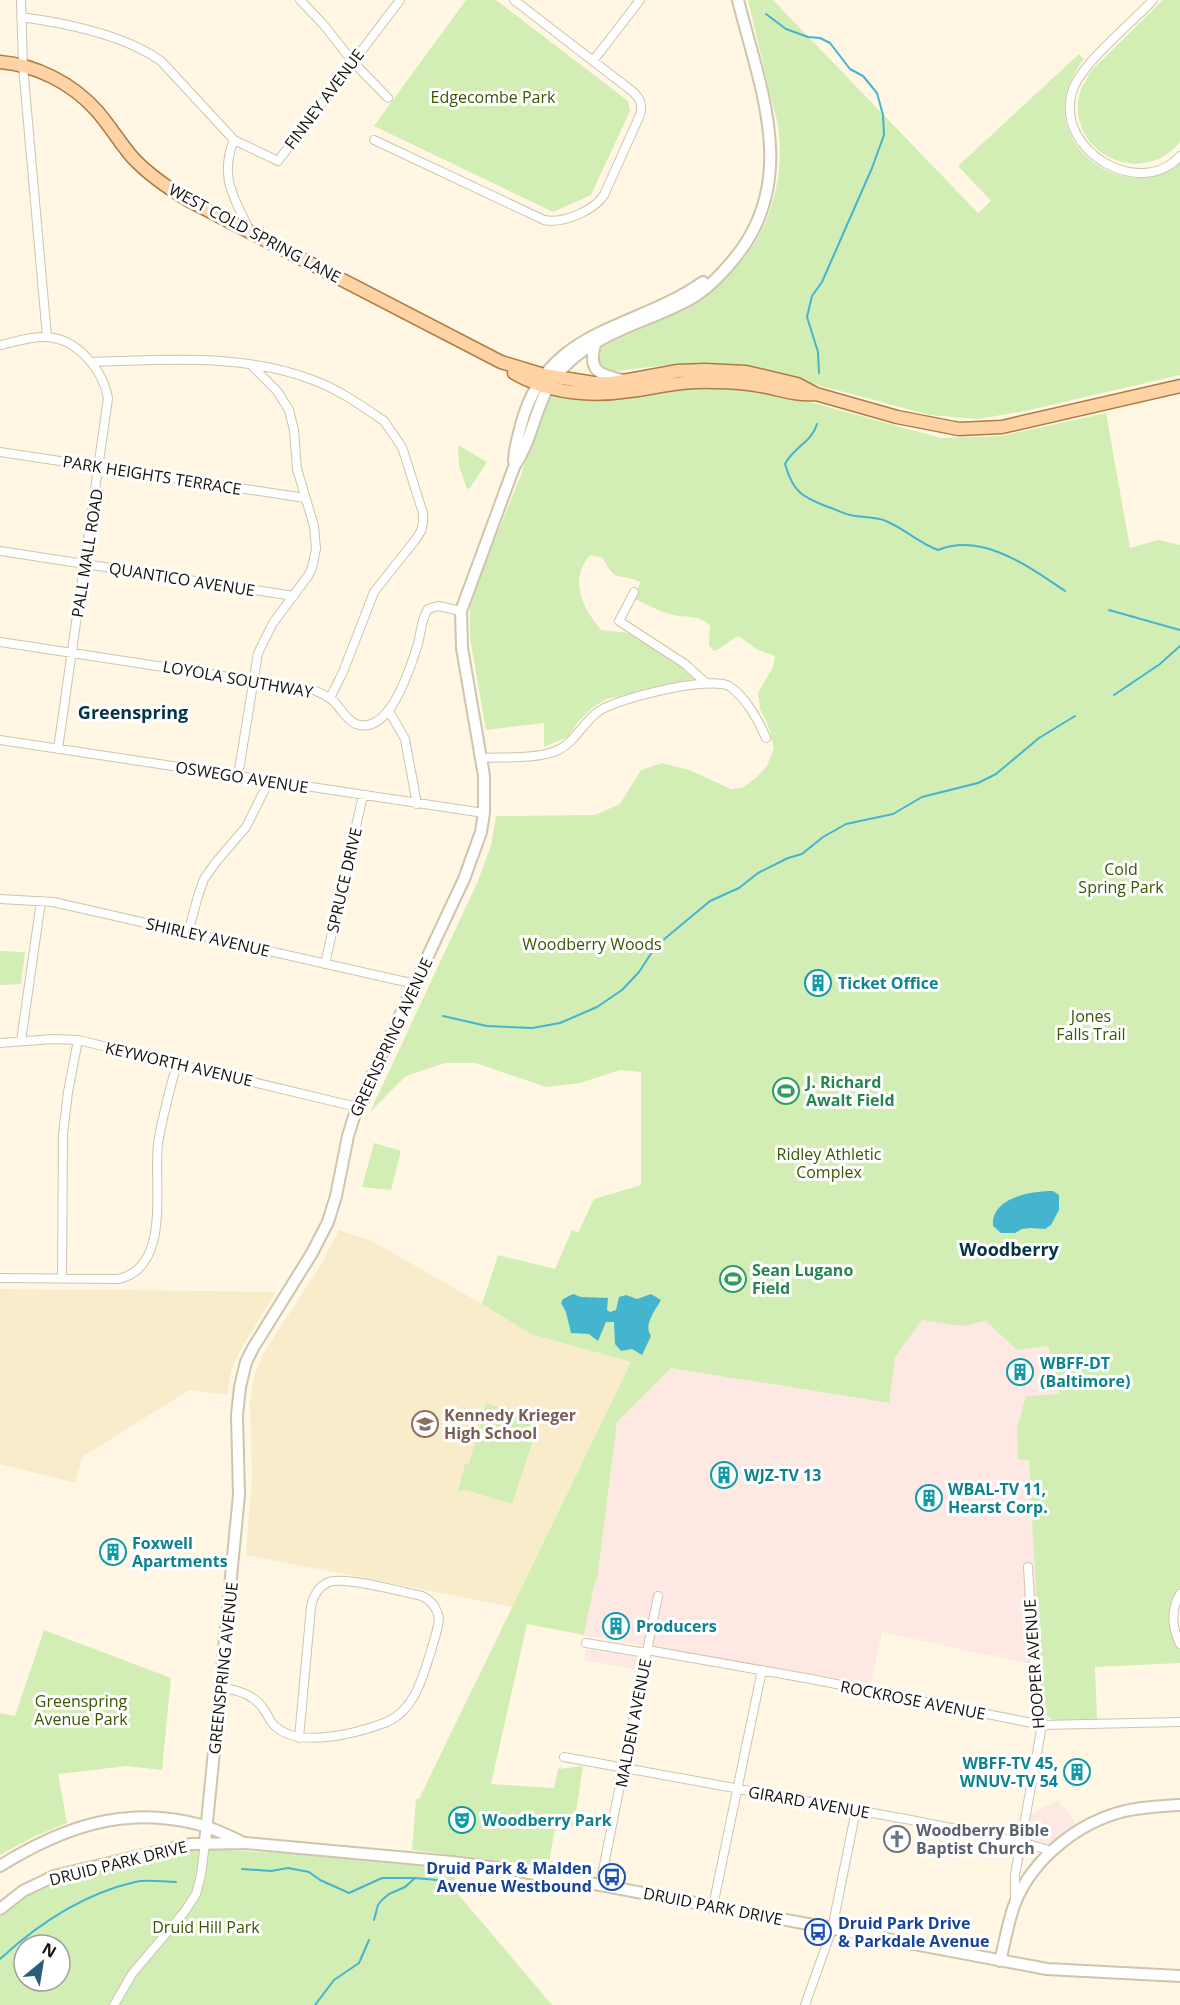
<svg xmlns="http://www.w3.org/2000/svg" width="1180" height="2005" viewBox="0 0 1180 2005" font-family="'Open Sans',sans-serif">
	<rect width="100%" height="100%" fill="#fff7e3"/>
	<path fill="#fde8e4" d="M922,1320L962,1326L987,1321L1017,1350L1048,1346L1061,1395L1018,1459L1029,1461L1040,1669L1025,1663L882,1632L871,1684L584,1635L595,1581H597L617,1422L671,1368L888,1403L895,1357Z
		M586,1649L645,1658L643,1671L584,1660Z
		M1058,1800L1081,1830L1052,1851L1020,1843L1025,1817Z"/>
	<path fill="#f8eccb" d="M339,1230L372,1241L482,1304L531,1334L631,1362L512,1607L246,1555L252,1476L250,1401L254,1376L263,1354L322,1263Z
		M0,1289L126,1290L276,1292L239,1352L231,1371L227,1395L189,1390L82,1457L75,1483L0,1464Z"/>
	<path fill="#d3eeb4" fill-rule="evenodd" d="M466,0H496L628,101L630,111L591,195L553,212L374,126Z
		M748,0H773L978,213L991,201L958,166L1079,54L1084,59C1075,71 1069,82 1066,96C1056,140 1100,182 1143,177C1157,175 1168,168 1180,160V375L1025,411L977,419L930,415L765,371L727,364H676L608,372C596,366 596,358 601,347C668,316 732,296 765,223C777,195 782,165 779,134C778,119 772,104 769,89C762,60 755,30 748,0Z
		M1163,0H1180V142C1143,188 1068,155 1079,96C1081,87 1087,79 1091,71Z
		M707,386L757,390L799,399L941,438L1001,436L1106,413L1130,548L1158,540L1180,545V1605H1174L1180,1644V1663L1095,1667L1097,1719L1058,1721L1053,1720L1047,1716L1040,1669L1029,1461L1018,1459L1017,1428L1026,1396L1060,1394L1048,1346L1017,1350L986,1321L962,1326L922,1320L895,1357L889,1403L671,1368L617,1422L597,1581H595L584,1635L527,1624L491,1784L554,1788L558,1769L583,1766L574,1826L556,1823L548,1867L412,1850L416,1799H419L631,1362L531,1334L482,1304L498,1255L555,1269L572,1230L578,1233L594,1199L641,1185V1072L620,1070L580,1083L546,1087L476,1063H445L406,1076L370,1112L478,881L491,845L496,816L595,815L620,804L641,770L662,763L689,770L731,789L742,788L757,777L767,766L774,748L768,725L760,709L758,693L773,667L775,656L758,650L739,636C729,640 722,649 713,651L709,645L710,626C698,613 685,619 670,614C658,611 646,604 635,599L640,582C617,571 616,585 603,558L590,555C568,581 583,608 601,630L629,633L645,640L697,676L699,680L607,699L593,707L578,722L569,736L544,747V723L486,730L470,638V607L477,584L522,472L543,408L549,399L555,395L610,396Z
		M458,445L487,462L470,488L467,489L459,466Z
		M0,951L25,952L21,984L0,985Z
		M374,1143L401,1151L391,1190L362,1187Z
		M486,1403L539,1422L512,1504L466,1490L458,1491L465,1464H469Z
		M44,1630L171,1678L162,1770L127,1766L58,1774L67,1823L33,1837L0,1855V1713L15,1716Z
		M191,1848L295,1854L455,1867V1885L458,1894L552,2005H0V1915L26,1894L56,1879ZM24,1945H60V1981H24Z"/>
	<path fill="#45b4cf" d="M1053,1191L1059,1195V1210L1051,1225L1045,1229L1030,1228L1022,1229L1015,1233H1001L993,1226C991,1197 1032,1191 1053,1191Z
		M573,1294L581,1297L608,1298L607,1310L610,1312L616,1310L619,1297L626,1295L637,1299L651,1294L661,1300C655,1311 643,1325 651,1336L642,1355L632,1349L621,1351L615,1344L614,1322H606L598,1341L589,1334L571,1333L566,1312L561,1303L563,1299Z"/>
	<g fill="none" stroke-linecap="round" stroke-linejoin="round">
		<path stroke="#45b4cf" stroke-width="2" d="M766,14L786,29L808,37L820,38L830,43L850,69L863,76L877,93L883,115L884,135L872,168L822,282L812,296L807,317L818,352L819,373
			M817,424C812,442 794,447 785,464C793,492 802,497 828,507C835,509 842,513 850,515C862,518 874,516 886,521C905,529 919,543 938,550C983,532 1029,567 1065,591
			M1109,610L1180,630
			M1114,695L1160,664L1180,646
			M443,1016L487,1026L532,1028L560,1023L597,1007L622,990L639,972L656,946L710,901L739,888L758,873L788,858L802,854L823,837L846,824L893,814L922,797L978,783L996,774L1039,738L1075,716
			M242,1869L271,1871L288,1868L309,1872L320,1880L349,1893L382,1878H415L448,1881
			M374,1920L378,1905L382,1900L389,1894L405,1887L415,1878
			M0,1959C38,1924 83,1894 135,1882C147,1879 163,1882 176,1882
			M315,2005L334,1980L359,1963L369,1940"/>
		<defs>
			<path id="street" d="M21,0L23,66L47,337
				M300,0L323,24L353,62L388,98
				M1153,0C1131,24 1081,63 1072,92C1055,152 1141,200 1180,156
				M21,17C66,23 123,34 161,61L234,140L278,161L400,0
				M593,61L640,0
				M234,140C219,176 234,199 250,231
				M374,140L544,220C562,224 594,211 604,195L640,115C643,104 640,98 632,91L514,0
				M0,345C15,342 31,336 46,337C77,338 103,370 108,398L58,749
				M91,362C165,360 243,353 313,380C338,389 362,406 384,421L402,447L423,513V523L421,531L416,539L374,592L343,672L330,698
				M0,452L305,498
				M0,551L294,596
				M634,592L619,621L685,664L706,683
				M0,642L314,690C322,694 331,697 337,705C343,712 347,720 356,724C390,736 410,668 418,644C421,632 421,620 428,609L438,606L461,611
				M389,711L405,739L417,804
				M0,740L484,813
				M482,758C503,757 536,759 556,751C575,743 583,722 599,711C618,698 709,676 729,686C745,696 759,721 766,738
				M238,776L258,653L273,623L308,576L312,568L316,549L314,526L297,469L294,430L289,410L277,391L252,366
				M0,899L53,902L415,984
				M188,933L198,896L204,879L216,862L246,827L269,781
				M325,964L363,795
				M21,1041L41,901
				M0,1043L53,1039L78,1040L357,1107
				M0,1278L118,1279C172,1268 153,1184 158,1144C162,1117 170,1090 177,1063
				M62,1279L63,1134L68,1092L78,1040
				M1180,1594C1170,1611 1172,1627 1180,1644
				M586,1643L646,1653
				M647,1650L811,1679L1042,1725L1180,1722
				M221,1688C239,1690 255,1695 265,1711C268,1716 270,1722 275,1726C299,1749 358,1733 387,1722C415,1709 422,1679 431,1651C434,1640 438,1630 439,1618C436,1607 432,1601 422,1596C404,1592 344,1576 329,1582C319,1586 313,1596 311,1607L299,1738
				M564,1757L911,1820L1021,1842L1052,1851
				M600,1885L658,1596
				M1015,1901V1875L1042,1725L1034,1665L1028,1567
				M713,1906L762,1670
				M114,2005L132,1974L185,1911L196,1894L201,1875L205,1843
				M805,2005L832,1929L856,1810"/>
			<path id="secondary" d="M596,341C587,370 597,375 624,380
				M514,461C514,449 518,437 521,425C546,327 633,331 703,282
				M205,1843L239,1495L237,1415L240,1387L246,1362L253,1348L312,1253L328,1222L336,1196L348,1136L357,1107L464,879L481,832L484,813V776L462,648L461,611L514,467C537,433 534,394 567,364C601,331 650,321 690,299C708,289 721,275 734,259C800,180 760,88 738,0
				M0,1866C61,1828 124,1805 197,1824C212,1827 226,1835 240,1841
				M0,1909L23,1891L54,1876L190,1844L245,1843L452,1862L499,1868L600,1885L1047,1969L1180,1976
				M1000,1961C1005,1942 1008,1921 1015,1903C1033,1858 1079,1822 1125,1811C1143,1807 1162,1806 1180,1805"/>
			<path id="primary" d="M0,62C36,65 72,83 97,111C110,126 120,143 133,158C149,175 168,188 188,200L501,362L544,375L594,383H612L678,371L705,370L746,372L797,384L816,394L897,417L959,429L1002,427L1180,386
				M514,373C549,393 590,397 630,391C659,387 686,380 716,382C731,382 746,383 761,386C779,389 796,396 815,394"/>
		</defs>
		<use href="#street" stroke="#cfc5ad" stroke-width="10"/>
		<use href="#secondary" stroke="#cfc5ad" stroke-width="14"/>
		<use href="#primary" stroke="#ad7c45" stroke-width="15"/>
		<use href="#street" stroke="#fff" stroke-width="8"/>
		<use href="#secondary" stroke="#fff" stroke-width="10"/>
		<use href="#primary" stroke="#ffd3a3" stroke-width="12"/>
	</g>
	<defs>
		<symbol id="building-ring" viewBox="-11 -11 22 22"><circle r="9.5" fill="#fff" stroke="#0f9aa8" stroke-width="1.5"/><path d="M-4-6H4V6H1V3H-1V6H-4ZM-2.5-4.3h1.7v1.8h-1.7ZM.8-4.3h1.7v1.8H.8ZM-2.5-1h1.7V.8h-1.7ZM.8-1h1.7V.8H.8Z" fill="#0f9aa8"/></symbol>
		<symbol id="stadium-ring" viewBox="-11 -11 22 22"><circle r="9.5" fill="#fff" stroke="#2e9e5b" stroke-width="1.5"/><path d="M0-5a6.5 5 0 1 0 0 10a6.5 5 0 1 0 0-10ZM-3.5-1.8h7v3.6h-7Z" fill="#2e9e5b"/></symbol>
		<symbol id="school-ring" viewBox="-11 -11 22 22"><circle r="9.5" fill="#fff" stroke="#8d6e63" stroke-width="1.5"/><path d="M0-5L7-2L0 1L-7-2ZM-4 1L0 2.5L4 1V4Q0 6-4 4Z" fill="#8d6e63"/></symbol>
		<symbol id="theatre-ring" viewBox="-11 -11 22 22"><circle r="9.5" fill="#fff" stroke="#0f9aa8" stroke-width="1.5"/><path d="M-5-5.5Q0-4 5-5.5V0Q5 5 0 6Q-5 5-5 0ZM-3.3-2.5H-1v1.5H-3.3ZM1-2.5H3.3v1.5H1ZM-2.8 1Q0 5.5 2.8 1Z" fill="#0f9aa8"/></symbol>
		<symbol id="church-ring" viewBox="-11 -11 22 22"><circle r="9.5" fill="#fff" stroke="#6b7280" stroke-width="1.5"/><path d="M-1.2-6h2.4v3.5h3.3v2.4h-3.3V6h-2.4V-.1h-3.3v-2.4h3.3Z" fill="#6b7280"/></symbol>
		<symbol id="bus-ring" viewBox="-11 -11 22 22"><circle r="9.5" fill="#fff" stroke="#1a4fb4" stroke-width="1.5"/><path d="M-5-6H5V4H4V6H2V4H-2V6H-4V4H-5ZM-3.5-4V0h7V-4ZM-3.5 1.2v1.5H-2V1.2ZM2 1.2v1.5H3.5V1.2Z" fill="#1a4fb4"/></symbol>
	</defs>
	<g fill-rule="evenodd">
		<use href="#building-ring" x="803" y="968" width="30" height="30"/>
		<use href="#stadium-ring" x="771" y="1076" width="30" height="30"/>
		<use href="#stadium-ring" x="718" y="1264" width="30" height="30"/>
		<use href="#building-ring" x="1005" y="1357" width="30" height="30"/>
		<use href="#school-ring" x="410" y="1409" width="30" height="30"/>
		<use href="#building-ring" x="709" y="1460" width="30" height="30"/>
		<use href="#building-ring" x="914" y="1483" width="30" height="30"/>
		<use href="#building-ring" x="98" y="1537" width="30" height="30"/>
		<use href="#building-ring" x="601" y="1611" width="30" height="30"/>
		<use href="#building-ring" x="1062" y="1757" width="30" height="30"/>
		<use href="#theatre-ring" x="447" y="1805" width="30" height="30"/>
		<use href="#church-ring" x="882" y="1824" width="30" height="30"/>
		<use href="#bus-ring" x="597" y="1862" width="30" height="30"/>
		<use href="#bus-ring" x="803" y="1917" width="30" height="30"/>
	</g>
	<g text-anchor="middle" dominant-baseline="central" stroke-width="6" stroke-linejoin="round" paint-order="stroke">
		<g font-size="16" fill="#3a5600" stroke="#fff">
			<text x="493" y="97">Edgecombe Park</text>
			<text x="1121" y="869">Cold<tspan x="1121" dy="18">Spring Park</tspan></text>
			<text x="592" y="944">Woodberry Woods</text>
			<text x="1091" y="1016">Jones<tspan x="1091" dy="18">Falls Trail</tspan></text>
			<text x="829" y="1154">Ridley Athletic<tspan x="829" dy="18">Complex</tspan></text>
			<text x="81" y="1701">Greenspring<tspan x="81" dy="18">Avenue Park</tspan></text>
			<text x="206" y="1927">Druid Hill Park</text>
		</g>
		<g font-size="16" fill="#151209" stroke="#fff">
			<text transform="translate(324 99) rotate(-53)">FINNEY AVENUE</text>
			<text transform="translate(255 233) rotate(28)">WEST COLD SPRING LANE</text>
			<text transform="translate(152 475) rotate(9)">PARK HEIGHTS TERRACE</text>
			<text transform="translate(87 553) rotate(-81)">PALL MALL ROAD</text>
			<text transform="translate(182 579) rotate(9)">QUANTICO AVENUE</text>
			<text transform="translate(238 679) rotate(10)">LOYOLA SOUTHWAY</text>
			<text transform="translate(242 777) rotate(9)">OSWEGO AVENUE</text>
			<text transform="translate(344 880) rotate(-77)">SPRUCE DRIVE</text>
			<text transform="translate(208 937) rotate(13)">SHIRLEY AVENUE</text>
			<text transform="translate(391 1037) rotate(-65)">GREENSPRING AVENUE</text>
			<text transform="translate(179 1064) rotate(13)">KEYWORTH AVENUE</text>
			<text transform="translate(1034 1664) rotate(-94)">HOOPER AVENUE</text>
			<text transform="translate(223 1668) rotate(-84)">GREENSPRING AVENUE</text>
			<text transform="translate(913 1700) rotate(11)">ROCKROSE AVENUE</text>
			<text transform="translate(633 1723) rotate(-79)">MALDEN AVENUE</text>
			<text transform="translate(809 1802) rotate(10)">GIRARD AVENUE</text>
			<text transform="translate(118 1863) rotate(-14)">DRUID PARK DRIVE</text>
			<text transform="translate(713 1906) rotate(11)">DRUID PARK DRIVE</text>
		</g>
		<g font-size="16" font-weight="bold" fill="#0d838f" stroke="#fff" text-anchor="start">
			<text x="838" y="983">Ticket Office</text>
			<text x="1040" y="1363">WBFF-DT<tspan x="1040" dy="18">(Baltimore)</tspan></text>
			<text x="744" y="1475">WJZ-TV 13</text>
			<text x="948" y="1489">WBAL-TV 11,<tspan x="948" dy="18">Hearst Corp.</tspan></text>
			<text x="132" y="1543">Foxwell<tspan x="132" dy="18">Apartments</tspan></text>
			<text x="636" y="1626">Producers</text>
			<text x="1058" y="1763" text-anchor="end">WBFF-TV 45,<tspan x="1058" dy="18">WNUV-TV 54</tspan></text>
			<text x="482" y="1820">Woodberry Park</text>
		</g>
		<g font-size="16" font-weight="bold" fill="#27864d" stroke="#fff" text-anchor="start">
			<text x="806" y="1082">J. Richard<tspan x="806" dy="18">Awalt Field</tspan></text>
			<text x="752" y="1270">Sean Lugano<tspan x="752" dy="18">Field</tspan></text>
		</g>
		<g font-size="16" font-weight="bold" fill="#785e54" stroke="#fff" text-anchor="start">
			<text x="444" y="1415">Kennedy Krieger<tspan x="444" dy="18">High School</tspan></text>
		</g>
		<g font-size="16" font-weight="bold" fill="#5b616d" stroke="#fff" text-anchor="start">
			<text x="916" y="1830">Woodberry Bible<tspan x="916" dy="18">Baptist Church</tspan></text>
		</g>
		<g font-size="16" font-weight="bold" fill="#164399" stroke="#fff" text-anchor="end">
			<text x="592" y="1868">Druid Park &amp; Malden<tspan x="592" dy="18">Avenue Westbound</tspan></text>
			<text x="838" y="1923" text-anchor="start">Druid Park Drive<tspan x="838" dy="18">&amp; Parkdale Avenue</tspan></text>
		</g>
		<g font-size="18" font-weight="bold" fill="#043247" stroke="#fff">
			<text x="133" y="712">Greenspring</text>
			<text x="1009" y="1249">Woodberry</text>
		</g>
	</g>
	<g transform="translate(42 1963) rotate(30)"><circle r="28" fill="#ffffff" stroke="#a1a09d" stroke-width="1.5"/>
	<path d="M0-4.5L10 22L0 15L-10 22Z" fill="#295e7a"/>
	<text y="-9" font-size="16" font-weight="bold" text-anchor="middle" fill="#151209">N</text>
	</g>
</svg>
